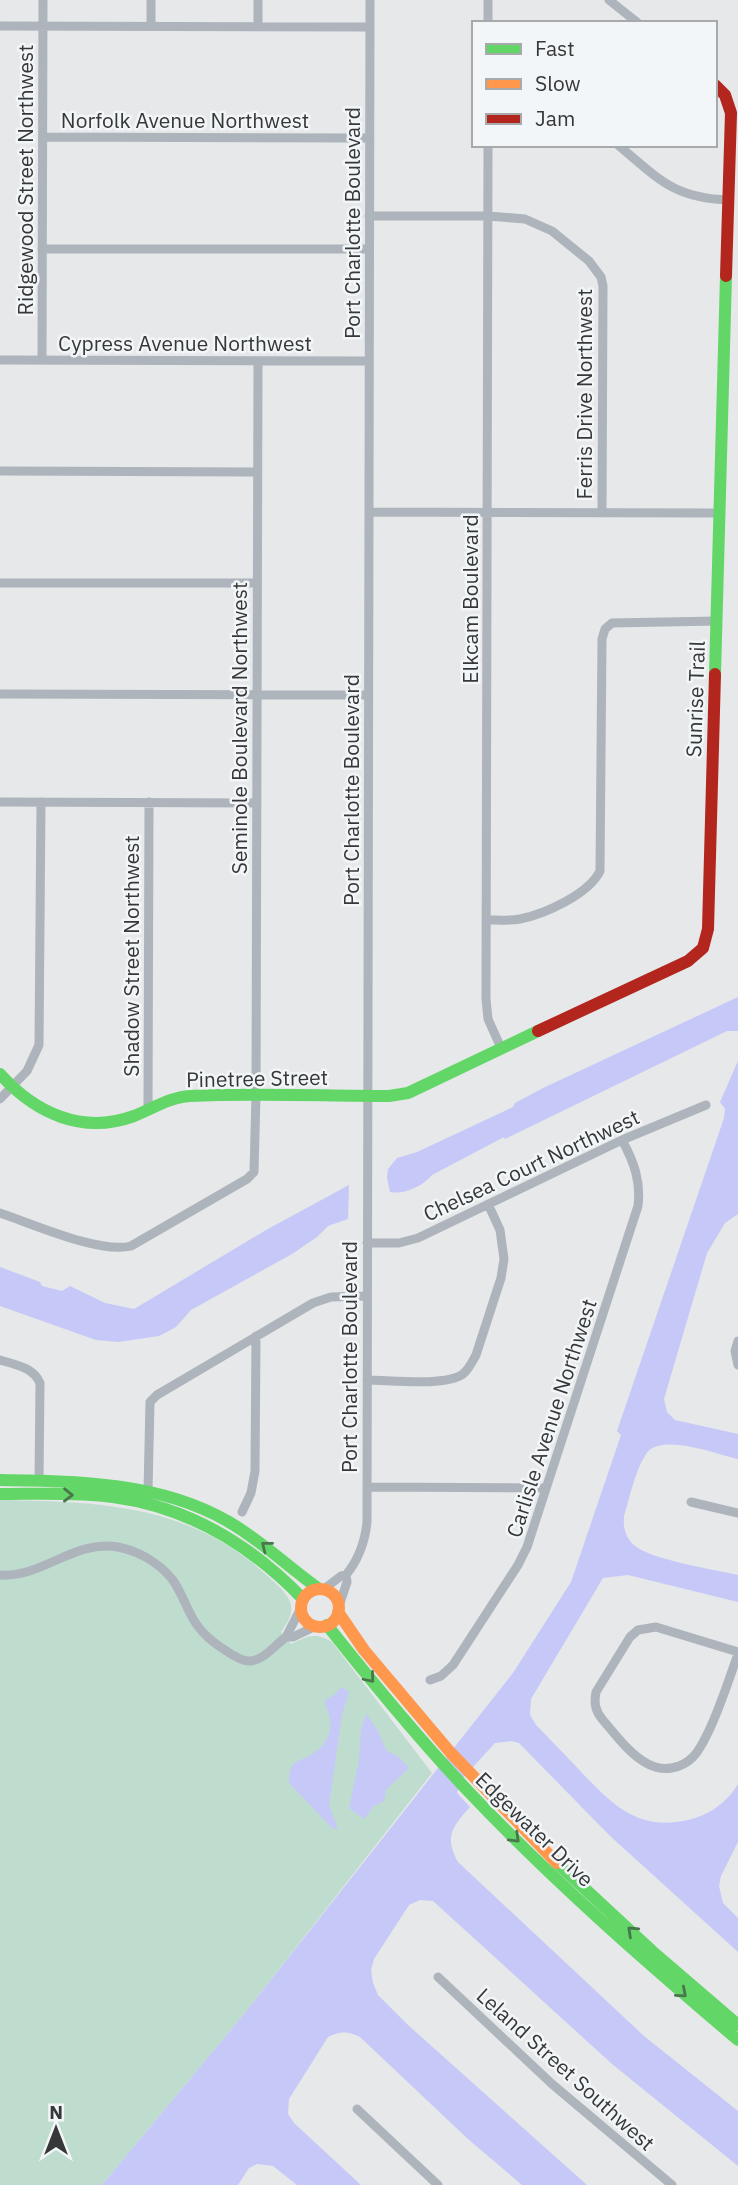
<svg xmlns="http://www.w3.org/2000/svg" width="738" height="2185" viewBox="0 0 738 2185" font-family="'IBM Plex Sans',sans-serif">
	<rect width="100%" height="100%" fill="#e6e8e9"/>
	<path fill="#bfddcf" d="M0,1500C104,1502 191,1504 271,1579C292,1598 299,1608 281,1632L291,1644C308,1636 315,1632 332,1642L432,1773L244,2014L102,2185H0Z"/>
	<path fill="#c6c8f8" d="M738,997V1031H727L505,1139L504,1137L432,1175C423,1186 404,1195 390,1192L387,1178L388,1169L397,1158L417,1152L513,1107L515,1103L543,1088Z
		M738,1061V1214L725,1223L707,1253L664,1399L667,1412L675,1420L738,1434V1459C717,1454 659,1432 646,1454C635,1471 630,1496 624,1516C623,1527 625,1537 634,1545C648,1559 716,1570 738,1575V1602L628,1575L603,1578L531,1699L530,1715L536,1725C552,1741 568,1758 584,1775C617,1809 641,1832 692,1819C711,1814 728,1801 738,1784V1842L721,1876L719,1886L723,1903L738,1918V1952L609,1835L519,1743L511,1741L495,1743L461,1780L457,1793L470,1807C452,1827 444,1837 458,1862L644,2036L738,2111V2166L612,2064L433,1901L420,1900L409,1905L374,1959L371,1970L373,1983L378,1995L408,2025L587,2185H522L468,2139L360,2037C348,2031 340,2031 328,2037L289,2099L288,2114L294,2123L361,2185H297L273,2166L257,2164L249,2168L238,2185H102L244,2014L513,1673L571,1582L621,1435L617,1431L724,1118L725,1109L720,1102Z
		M349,1185L348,1219L328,1226L317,1237L292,1254L191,1310L176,1327L159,1336L118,1342L96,1340L0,1306V1267L40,1282L42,1286L62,1291L70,1286L105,1303L134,1309L266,1230Z
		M342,1687L349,1692L342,1715L329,1805L338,1829L332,1828L289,1783C289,1778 289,1771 292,1766C296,1760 305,1759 311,1755C334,1740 334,1723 324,1701L334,1695Z
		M366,1714L377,1729L386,1750L400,1758L409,1768L386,1790L384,1801L374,1806L364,1819L349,1808L359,1760L361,1730Z"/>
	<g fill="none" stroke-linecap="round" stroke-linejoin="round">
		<path stroke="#aeb4bb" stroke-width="9" d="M609,0L638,23
			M488,23V0
			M0,26L370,27
			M151,26V0
			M258,26V0
			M43,137L370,138
			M488,145L486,999L488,1019L502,1050
			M618,145C659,179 673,198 729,200
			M369,216H488L525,219L552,231L589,261L601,277L603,286L602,513
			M42,249H369
			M0,360L369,361
			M42,360L43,0
			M0,471L257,472
			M369,512L719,513
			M0,583H257
			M0,694L368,695
			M0,802L257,803
			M486,920C497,920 509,921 520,919C545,914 589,894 600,871L602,639L605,629L612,623L717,621
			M0,1099L27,1071L39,1045L41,802
			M148,1110L149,802
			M0,1213C33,1224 100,1254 131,1246L247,1179L254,1172L256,1095L258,361
			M367,1243H399L418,1238L622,1140L706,1105
			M738,1341L735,1351L738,1365
			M0,1360C16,1365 33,1367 40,1383L39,1481
			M367,1380C390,1380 444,1387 463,1374C469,1369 472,1362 476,1355L501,1278L504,1259L500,1230L488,1204
			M367,1487L546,1488
			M148,1491L150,1402L157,1395L313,1303L331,1297L367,1296
			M691,1502L738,1513
			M242,1512L251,1493L255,1471L256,1336
			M0,1575C43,1578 74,1539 118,1547C139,1551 159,1563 172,1579C181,1591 185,1605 192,1617C201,1634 215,1644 231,1654C237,1657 243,1662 251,1661C265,1659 275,1645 286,1637
			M324,1589L341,1576L346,1575C359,1559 365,1542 367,1522L370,0
			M339,1606L347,1582L346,1575
			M301,1608L286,1637H293L316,1626
			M738,1652L656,1627L638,1630L630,1637L596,1692C594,1703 595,1710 602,1719C615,1734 630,1755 648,1764C663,1772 681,1769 693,1757C710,1739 729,1679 738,1654
			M430,1680L441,1676L453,1665L518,1565L527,1547L638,1206C641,1181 634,1162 622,1140
			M438,1977L552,2084L672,2185
			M357,2109L438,2185"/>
		<path stroke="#63d668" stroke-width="12" d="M715,674L726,276
			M0,1074C35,1113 82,1135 134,1116C152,1109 170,1097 190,1096C256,1093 323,1096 389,1096L408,1093L538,1031
			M0,1480C77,1481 161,1482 229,1522C262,1541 288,1567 319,1589
			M0,1494C37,1494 76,1492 113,1497C188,1507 251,1545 303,1599
			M327,1625C372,1682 418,1738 468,1791C552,1880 645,1961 738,2040
			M557,1863L652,1951L738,2025"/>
		<path stroke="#ff974d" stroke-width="12" d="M301 1608a19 19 0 1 1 38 0a19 19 0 1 1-38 0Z
			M338,1612L364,1650L450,1752L557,1863"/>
		<path stroke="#b3261e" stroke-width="12" d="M715,85L725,95L731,113L726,276
			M538,1031L688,961L703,948L708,929L715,674"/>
	</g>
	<defs><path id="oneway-chevron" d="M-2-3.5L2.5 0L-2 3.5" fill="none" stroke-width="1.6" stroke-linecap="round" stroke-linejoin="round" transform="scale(1.75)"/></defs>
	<g stroke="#48774b">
		<use href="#oneway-chevron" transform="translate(68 1495) rotate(1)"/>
		<use href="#oneway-chevron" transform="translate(266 1546) rotate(-142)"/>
		<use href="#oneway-chevron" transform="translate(370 1678) rotate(50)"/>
		<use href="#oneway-chevron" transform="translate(515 1838) rotate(44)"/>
		<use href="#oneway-chevron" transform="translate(632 1931) rotate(-137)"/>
		<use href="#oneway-chevron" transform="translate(682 1993) rotate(41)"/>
	</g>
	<g text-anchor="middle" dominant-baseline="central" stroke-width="5" stroke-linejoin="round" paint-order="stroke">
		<g font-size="21" fill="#363738" stroke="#f2f6f8">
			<text x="185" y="120">Norfolk Avenue Northwest</text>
			<text transform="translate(25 180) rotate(-90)">Ridgewood Street Northwest</text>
			<text transform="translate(352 223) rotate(-90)">Port Charlotte Boulevard</text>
			<text x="185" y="343">Cypress Avenue Northwest</text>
			<text transform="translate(584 394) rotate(-90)">Ferris Drive Northwest</text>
			<text transform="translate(470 599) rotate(-90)">Elkcam Boulevard</text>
			<text transform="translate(695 699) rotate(-88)">Sunrise Trail</text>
			<text transform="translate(239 728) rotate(-90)">Seminole Boulevard Northwest</text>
			<text transform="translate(351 790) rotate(-90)">Port Charlotte Boulevard</text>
			<text transform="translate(131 956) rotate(-90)">Shadow Street Northwest</text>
			<text transform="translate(257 1078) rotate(-1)">Pinetree Street</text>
			<text transform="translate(531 1165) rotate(-25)">Chelsea Court Northwest</text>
			<text transform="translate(349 1357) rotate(-90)">Port Charlotte Boulevard</text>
			<text transform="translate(551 1418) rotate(-72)">Carlisle Avenue Northwest</text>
			<text transform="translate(535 1829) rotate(44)">Edgewater Drive</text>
			<text transform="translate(566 2069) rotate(42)">Leland Street Southwest</text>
		</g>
	</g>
	<rect x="472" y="21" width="245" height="126" fill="#f2f6f8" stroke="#a7aaab" stroke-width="2"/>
	<rect x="486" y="44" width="35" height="10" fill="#63d668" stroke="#a7aaab" stroke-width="2"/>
	<text x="535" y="56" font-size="21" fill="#363738">Fast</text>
	<rect x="486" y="79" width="35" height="10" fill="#ff974d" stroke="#a7aaab" stroke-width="2"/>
	<text x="535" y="91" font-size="21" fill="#363738">Slow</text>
	<rect x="486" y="114" width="35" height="10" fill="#b3261e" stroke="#a7aaab" stroke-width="2"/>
	<text x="535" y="126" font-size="21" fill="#363738">Jam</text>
	<g transform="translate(56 2129)" stroke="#f2f6f8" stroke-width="5" paint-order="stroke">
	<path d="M0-5L12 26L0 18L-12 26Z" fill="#363738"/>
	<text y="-10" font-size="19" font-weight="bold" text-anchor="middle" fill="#363738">N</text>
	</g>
</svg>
